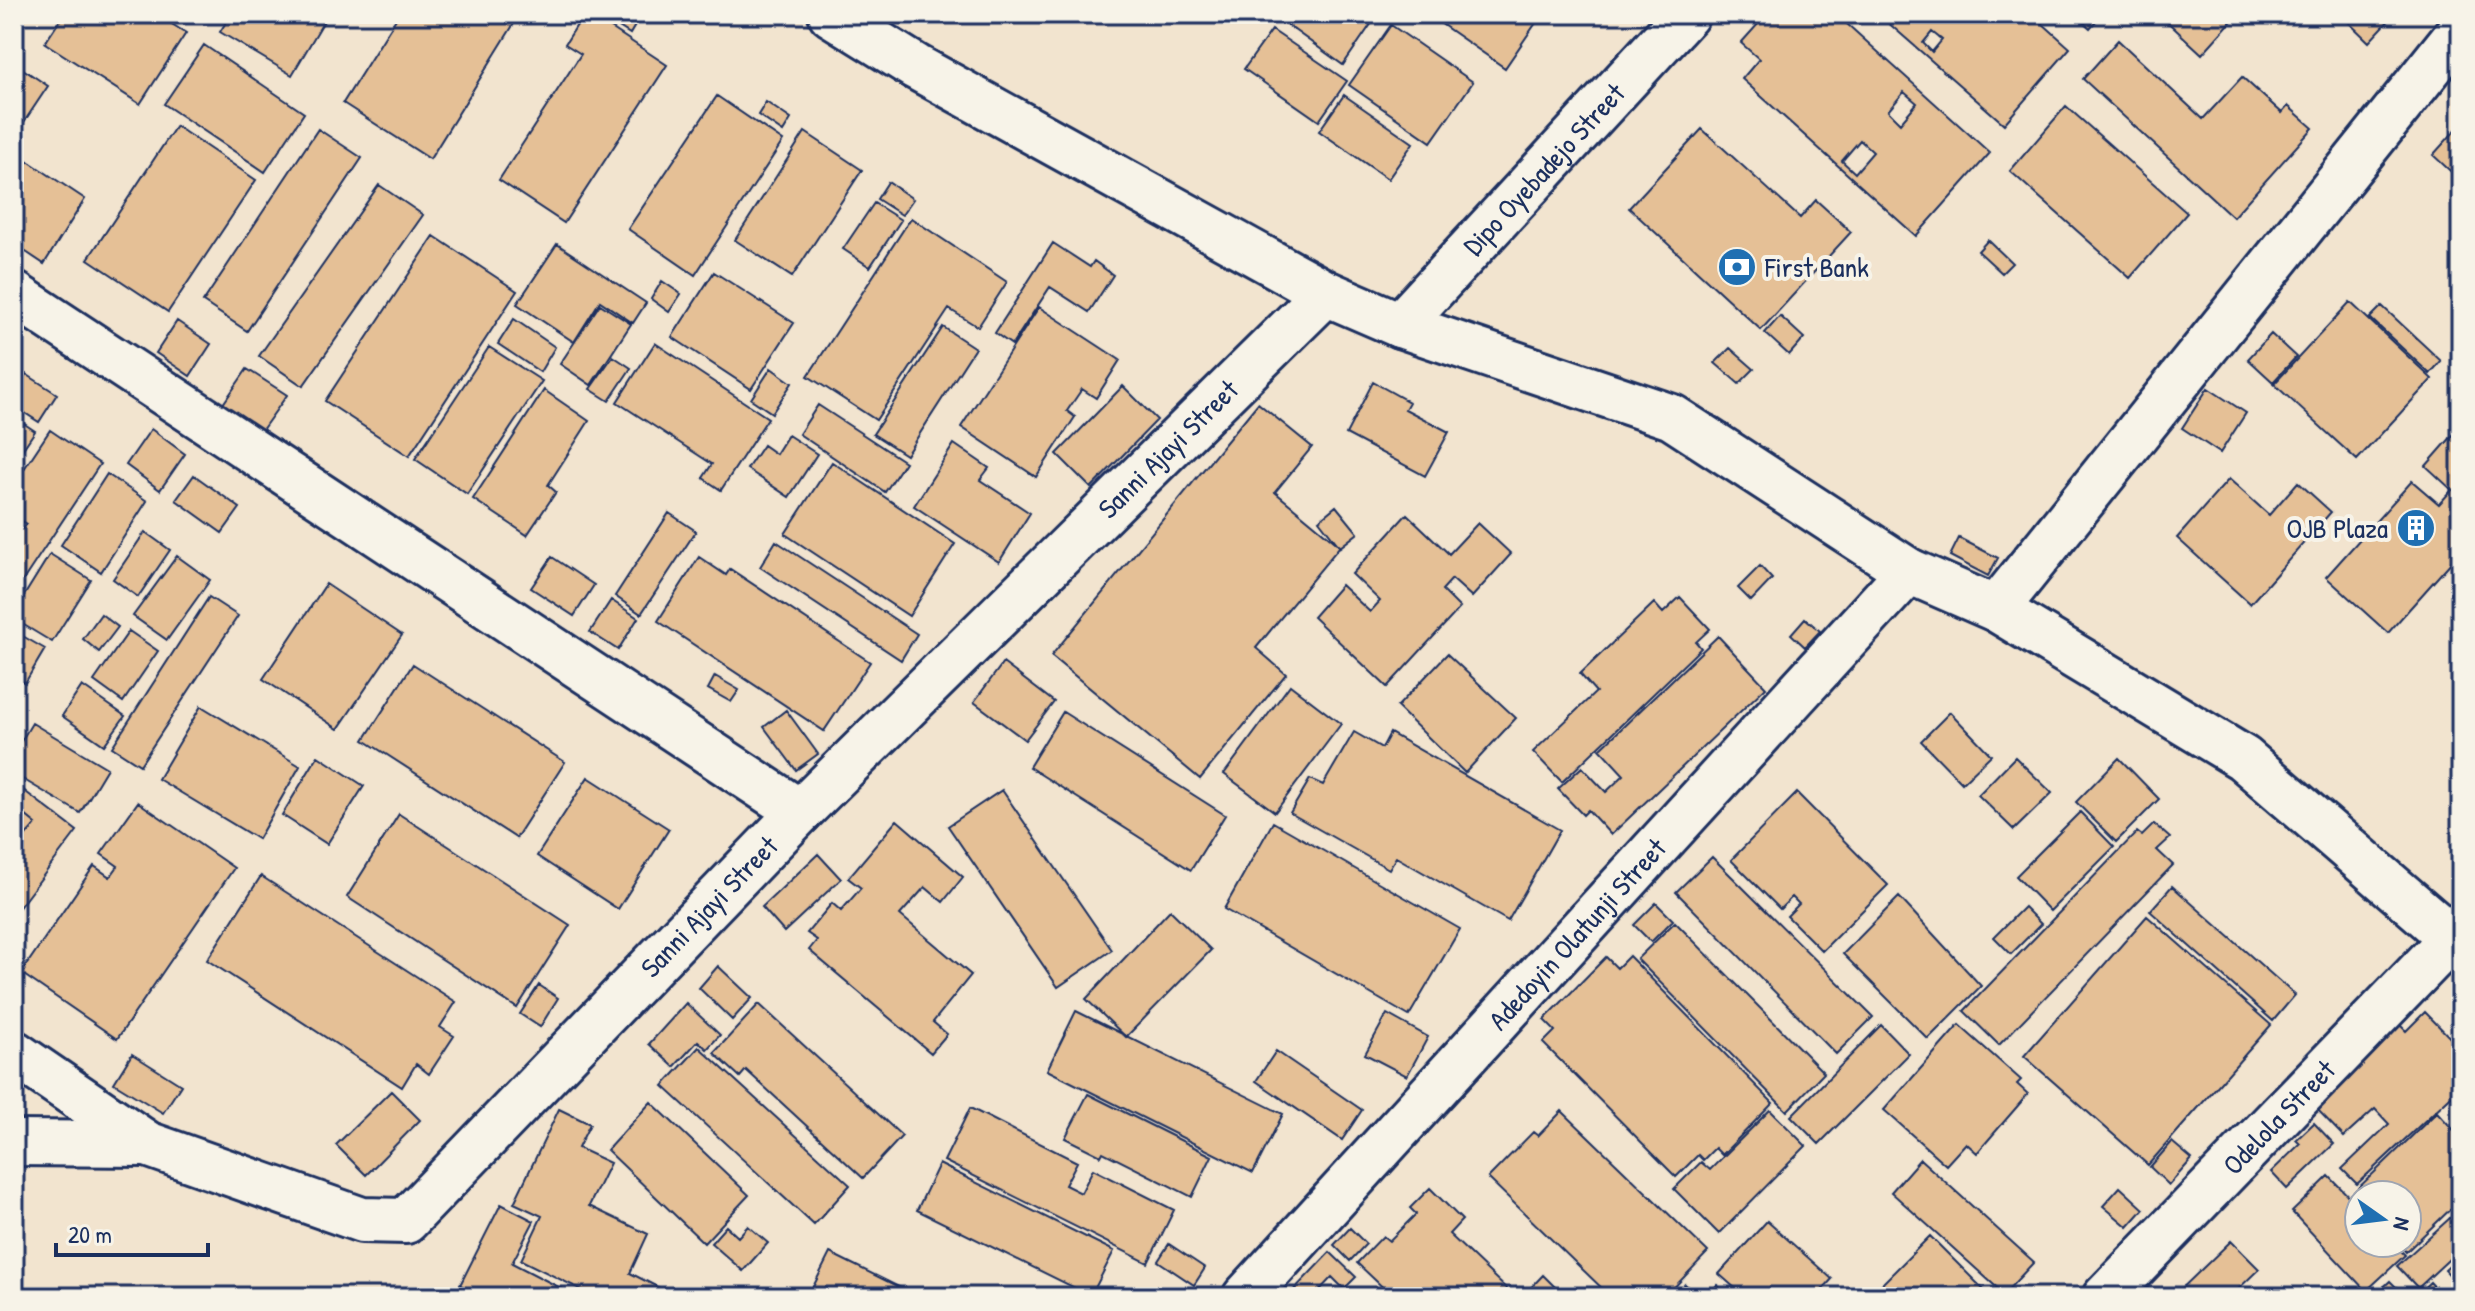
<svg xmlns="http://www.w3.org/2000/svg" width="2475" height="1311" viewBox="0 0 2475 1311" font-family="'Patrick Hand',sans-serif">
	<rect width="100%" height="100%" fill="#f2e4cf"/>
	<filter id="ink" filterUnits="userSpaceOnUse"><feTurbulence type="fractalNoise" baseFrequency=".0125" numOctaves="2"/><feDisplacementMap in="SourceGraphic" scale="16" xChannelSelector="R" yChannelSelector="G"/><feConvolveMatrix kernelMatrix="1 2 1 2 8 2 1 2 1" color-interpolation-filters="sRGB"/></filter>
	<g filter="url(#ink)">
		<path fill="#e5c096" stroke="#1b2f5e" stroke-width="2" fill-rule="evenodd" d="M64,14H156L186,33L140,104L45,43Z
			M231,14H328L292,75L220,32Z
			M399,14H520L430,159L343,103Z
			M584,14H590L667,65L564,223L499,180L581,54L565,44Z
			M599,14H635L640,17L630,34Z
			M1272,14H1378L1343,65Z
			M1427,14H1542L1505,68Z
			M1767,14L1797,17L1836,14L1990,153L1916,236L1742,79L1759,59L1741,43ZM1904,92L1917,103L1900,123L1888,111ZM1860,140L1873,152L1855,173L1842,161Z
			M1878,14H2032L2070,48L2004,124ZM1932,32L1942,40L1932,52L1923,43Z
			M2074,14H2102L2090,28Z
			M2159,14H2238L2202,54Z
			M2340,14H2395L2369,42Z
			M1391,25L1473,82L1431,142L1349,85Z
			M1272,30L1347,81L1319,121L1244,69Z
			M2118,40L2203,119L2242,77L2282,113L2288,106L2313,128L2233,217L2083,79Z
			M204,45L304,113L265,172L164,104Z
			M17,65L48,86L14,137V70Z
			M1344,95L1413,143L1388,179L1319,131Z
			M717,96L783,141L695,275L628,229Z
			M766,102L791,119L783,132L758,115Z
			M2066,106L2187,213L2130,278L2010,171Z
			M2461,124V181L2433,155Z
			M176,126L256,180L168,312L88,259Z
			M318,129L362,158L247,331L203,302Z
			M1702,129L1800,218L1816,200L1851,232L1761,330L1629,208Z
			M805,132L862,170L792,277L735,240Z
			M28,161L85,199L44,264L14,244V182Z
			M888,182L913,199L902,215L877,199Z
			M379,185L423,215L303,386L259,356Z
			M874,203L901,220L870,267L843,249Z
			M911,218L1007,282L978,327L949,309L876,420L808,376Z
			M434,236L517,291L409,456L325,401Z
			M1988,240L2012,263L2002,273L1978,251Z
			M1053,243L1090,267L1094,261L1113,275L1089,312L1050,287L1012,345L995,333Z
			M557,244L646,303L633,323L600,301L574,342L517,304Z
			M714,272L794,323L751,389L672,337Z
			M662,281L681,294L669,312L651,299Z
			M2350,302L2432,379L2357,460L2274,384Z
			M600,304L631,324L591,385L560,364Z
			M2382,306L2441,361L2430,374L2370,318Z
			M1039,307L1120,360L1096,398L1082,389L1067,411L1075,417L1036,477L961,427Z
			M1780,316L1804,338L1789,355L1765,333Z
			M514,319L555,347L540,372L498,344Z
			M177,321L211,344L190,376L156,353Z
			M943,327L975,348L906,455L873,434Z
			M2271,334L2296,357L2273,382L2248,359Z
			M655,343L768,418L721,490L703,478L712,464L617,402Z
			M489,347L542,381L467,494L415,459Z
			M1730,348L1754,369L1739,384L1715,363Z
			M613,356L631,368L609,401L590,389Z
			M771,368L792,383L772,413L751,399Z
			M247,369L287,395L262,430L223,404Z
			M26,374L57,394L39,422L14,406V392Z
			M1373,382L1409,402L1405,409L1449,432L1425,476L1346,434Z
			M1123,386L1157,420L1091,488L1057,454Z
			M2208,388L2246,413L2220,453L2182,428Z
			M544,390L589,421L548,485L556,492L527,535L473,499Z
			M1258,403L1312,447L1275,492L1340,546L1256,648L1286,674L1200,779L1051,656Z
			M818,405L905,462L885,492L799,434Z
			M14,417L35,431L14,462Z
			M2461,426V551L2388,633L2326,577L2412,481L2439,504L2452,490L2426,466Z
			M151,429L185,454L160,490L126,465Z
			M50,430L100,464L14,594V538L27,524L14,516V484Z
			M788,435L817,454L789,497L747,469L763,445L776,454Z
			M954,444L989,468L980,480L1030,513L999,562L914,506Z
			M832,462L955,544L909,616L785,534Z
			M107,474L147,501L101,572L61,545Z
			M194,475L240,508L222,533L176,500Z
			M2229,479L2269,515L2298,482L2331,512L2250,604L2177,538Z
			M1336,506L1358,533L1340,547L1319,520Z
			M669,513L696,531L641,614L615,596Z
			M1407,514L1449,554L1478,523L1511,554L1472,597L1452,579L1442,590L1460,608L1387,687L1313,617L1341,585L1370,612L1380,601L1352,574Z
			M145,532L170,550L138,597L113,579Z
			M1959,538L1998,558L1988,576L1950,556Z
			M776,541L917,634L901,660L760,567Z
			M50,554L91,580L52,642L14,619V612Z
			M177,556L210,580L167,640L133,616Z
			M552,557L594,585L574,616L531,588Z
			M699,557L726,575L730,569L870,662L824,731L658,621Z
			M1760,566L1772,579L1751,601L1738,588Z
			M326,584L402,635L338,729L263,679Z
			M209,597L238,616L140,765L112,747Z
			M1680,597L1710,629L1696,642L1701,648L1562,782L1533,752L1596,692L1580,674L1654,603L1663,613Z
			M611,600L638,618L618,650L590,632Z
			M101,614L118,627L99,652L83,639Z
			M1805,618L1820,631L1805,647L1791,634Z
			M14,631L45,649L25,683L14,677Z
			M129,631L158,651L123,702L94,681Z
			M1718,636L1766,687L1611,835L1588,810L1583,815L1558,789L1582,767L1606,792L1624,775L1600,749Z
			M1447,654L1516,718L1465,773L1397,707Z
			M1003,663L1054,702L1025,740L974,702Z
			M413,664L565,762L516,838L364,740Z
			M715,676L739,690L731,702L708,689Z
			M1290,685L1341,724L1275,812L1224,774Z
			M82,686L125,716L104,745L62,716Z
			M201,706L300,766L258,839L158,779Z
			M786,710L818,754L796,770L764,727Z
			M1063,712L1225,815L1191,870L1029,767Z
			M1950,712L1991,755L1962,783L1921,741Z
			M32,723L107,768L80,813L14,774V753Z
			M1354,732L1382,748L1390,733L1560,830L1508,921L1396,857L1389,869L1290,813L1310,779L1323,785Z
			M318,756L364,786L327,844L282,815Z
			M2015,757L2052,793L2014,830L1978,795Z
			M2119,758L2159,799L2116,842L2076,802Z
			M588,777L669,829L618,909L537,856Z
			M14,783L77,831L14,914V848L36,824L25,815L14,829Z
			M1002,790L1112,950L1058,987L948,826Z
			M1797,793L1888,885L1822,951L1787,916L1799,904L1792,897L1780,909L1731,860Z
			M138,802L234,868L117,1039L21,973L94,866L110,877L118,866L101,854Z
			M2080,812L2114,847L2050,911L2016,876Z
			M399,814L570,925L517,1008L347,897Z
			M25,815L36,824L15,849L14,829Z
			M897,820L963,877L943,902L925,887L900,915L971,975L933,1022L947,1034L931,1053L809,950L817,940L807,933L832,903L841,911L861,888L848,878Z
			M1273,822L1460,929L1409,1016L1224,909Z
			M2154,824L2170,838L2157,850L2173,865L1999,1045L1964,1011L2137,832L2142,836Z
			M818,854L841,879L784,932L762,907Z
			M1712,857L1873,1017L1836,1054L1676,892Z
			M261,876L456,1002L440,1027L454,1036L429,1074L416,1064L402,1087L207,960Z
			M2172,886L2295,995L2273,1021L2150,911Z
			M1899,897L1981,986L1928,1039L1843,954Z
			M1656,903L1673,920L1651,942L1634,925Z
			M2024,907L2041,924L2011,954L1994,937Z
			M1170,910L1211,950L1126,1037L1086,999Z
			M2147,916L2271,1025L2148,1165L2024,1056Z
			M1675,922L1824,1073L1787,1111L1637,959Z
			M1629,956L1773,1103L1722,1155L1715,1148L1703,1160L1698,1155L1676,1177L1543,1043L1555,1031L1544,1020L1606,957L1617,968Z
			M718,966L752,998L732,1020L699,988Z
			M539,985L558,998L540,1027L520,1014Z
			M686,1003L720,1035L707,1049L698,1041L674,1067L649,1044Z
			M759,1004L902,1136L863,1178L746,1070L740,1077L714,1053Z
			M1076,1011L1283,1114L1253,1173L1047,1070Z
			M2425,1012L2461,1049V1087L2357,1184L2342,1169L2389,1124L2375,1109L2344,1137L2314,1106L2399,1024L2406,1031Z
			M1387,1014L1428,1037L1407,1076L1365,1054Z
			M1881,1025L1909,1054L1819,1144L1791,1116Z
			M1959,1025L2021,1080L2017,1084L2028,1094L1977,1153L1966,1143L1946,1165L1884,1110Z
			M699,1047L850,1185L814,1225L663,1086Z
			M1276,1051L1362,1110L1342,1140L1256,1081Z
			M132,1054L181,1085L163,1113L114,1083Z
			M391,1091L420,1120L366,1175L336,1145Z
			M1088,1094L1212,1156L1192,1197L1103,1152L1101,1156L1065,1138Z
			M651,1102L749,1195L704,1243L607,1150Z
			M970,1108L1077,1162L1065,1185L1081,1193L1093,1169L1174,1210L1148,1263L944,1161Z
			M559,1109L590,1124L578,1148L610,1163L589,1206L648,1234L630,1273L677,1297H596L521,1260L542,1216L514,1203Z
			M1770,1110L1806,1146L1719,1234L1674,1189L1701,1162L1710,1170Z
			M1562,1111L1708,1252L1665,1297H1611L1488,1178L1533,1132L1538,1136Z
			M2437,1112L2461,1138V1199L2406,1252L2398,1243H2407V1195H2359V1202L2352,1194Z
			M2314,1123L2334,1144L2287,1189L2271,1172L2300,1144L2296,1140Z
			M2172,1142L2192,1159L2169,1185L2150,1167Z
			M1920,1159L2034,1262L2004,1294L1891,1192Z
			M939,1164L1114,1251L1091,1296L917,1210Z
			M2329,1176L2359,1207V1243H2393L2405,1255L2366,1291L2292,1212Z
			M2120,1187L2144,1209L2128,1227L2103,1206Z
			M1430,1188L1462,1220L1449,1234L1512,1294L1509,1297H1393L1357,1263L1383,1236L1389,1241L1416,1214L1410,1208Z
			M501,1204L534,1221L512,1263L578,1297H483L460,1285Z
			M2461,1208V1248L2418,1288L2397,1266Z
			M1767,1221L1832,1279L1816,1297H1745L1719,1274Z
			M726,1226L738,1237L748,1226L768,1243L743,1271L711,1243Z
			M1350,1228L1366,1244L1350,1261L1334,1245Z
			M1930,1236L1991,1297H1884L1876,1290Z
			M2231,1241L2259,1269L2230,1297H2173Z
			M1169,1244L1205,1268L1194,1285L1158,1261Z
			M1330,1252L1356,1277L1344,1289L1332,1277L1317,1293L1321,1297H1287Z
			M830,1253L919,1297H808Z
			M2461,1255V1287L2445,1270Z
			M1543,1275L1565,1297H1522Z
			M2390,1281L2402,1293L2398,1297H2373Z
			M2430,1282L2444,1297H2414Z
			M1685,1284L1694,1293L1700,1288L1708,1295L1717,1285L1730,1297H1673Z"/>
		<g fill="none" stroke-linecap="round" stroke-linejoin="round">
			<defs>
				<g id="minor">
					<path d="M14,294L800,812"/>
					<path id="s1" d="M1400,325L1687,14"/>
					<path d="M1996,609L2461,29"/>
					<path id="s2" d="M14,1053L147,1144L362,1220L406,1221L800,812L1326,293"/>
					<path d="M14,1143L147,1144"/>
					<path id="s3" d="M1245,1297L1909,571"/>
					<path id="s4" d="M2105,1297L2452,938"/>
				</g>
				<path id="major" d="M831,14L916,67L1326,293L1400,325L1672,417L1909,571L1996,609L2243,758L2461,946"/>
			</defs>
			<use href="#minor" stroke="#1b2f5e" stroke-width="50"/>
			<use href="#major" stroke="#1b2f5e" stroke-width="50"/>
			<use href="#minor" stroke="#f7f3e8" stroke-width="44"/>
			<use href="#major" stroke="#f7f3e8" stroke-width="44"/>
		</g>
	</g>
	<defs>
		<symbol id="bank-disc" viewBox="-11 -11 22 22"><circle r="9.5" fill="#1f6fb2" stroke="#f7f3e8"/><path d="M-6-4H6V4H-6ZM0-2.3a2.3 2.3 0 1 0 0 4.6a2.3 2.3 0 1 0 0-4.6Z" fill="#fff"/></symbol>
		<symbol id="building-disc" viewBox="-11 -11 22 22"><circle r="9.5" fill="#1f6fb2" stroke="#f7f3e8"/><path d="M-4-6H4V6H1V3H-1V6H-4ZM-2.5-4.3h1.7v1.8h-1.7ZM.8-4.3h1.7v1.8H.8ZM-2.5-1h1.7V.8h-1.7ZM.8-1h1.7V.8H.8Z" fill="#fff"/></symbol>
	</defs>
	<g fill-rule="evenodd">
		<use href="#bank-disc" x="1715" y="245" width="44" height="44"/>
		<use href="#building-disc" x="2394" y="506" width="44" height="44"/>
	</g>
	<g text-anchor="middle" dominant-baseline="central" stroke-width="8" stroke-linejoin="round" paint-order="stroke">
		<g font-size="28" fill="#1b2f5e" stroke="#f7f3e8">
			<text stroke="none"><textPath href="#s1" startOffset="212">Dipo Oyebadejo Street</textPath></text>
			<text stroke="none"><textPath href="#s2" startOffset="1518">Sanni Ajayi Street</textPath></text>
			<text stroke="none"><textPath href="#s2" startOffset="870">Sanni Ajayi Street</textPath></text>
			<text stroke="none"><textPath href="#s3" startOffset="492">Adedoyin Olatunji Street</textPath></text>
			<text stroke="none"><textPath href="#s4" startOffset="250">Odelola Street</textPath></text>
		</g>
		<g font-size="28" fill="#1b2f5e" stroke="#f7f3e8" text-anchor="start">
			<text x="1765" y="267">First Bank</text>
			<text x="2388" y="528" text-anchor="end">OJB Plaza</text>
		</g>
	</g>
	<rect width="2475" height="1311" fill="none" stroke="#f7f3e8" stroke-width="48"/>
	<rect x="24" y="24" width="2427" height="1263" fill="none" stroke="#1b2f5e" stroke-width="3" filter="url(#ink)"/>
	<g transform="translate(2383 1219) rotate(104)"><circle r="38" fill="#f7f3e8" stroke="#9fa5b1" stroke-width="2"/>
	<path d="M0-6L14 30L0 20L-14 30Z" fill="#1f6fb2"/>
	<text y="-12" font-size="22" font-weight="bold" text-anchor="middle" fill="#1b2f5e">N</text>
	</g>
	<path d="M56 1243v12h152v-12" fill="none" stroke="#1b2f5e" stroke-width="4"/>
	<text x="68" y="1243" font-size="24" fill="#1b2f5e" stroke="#f7f3e8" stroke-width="6" paint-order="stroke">20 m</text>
</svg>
